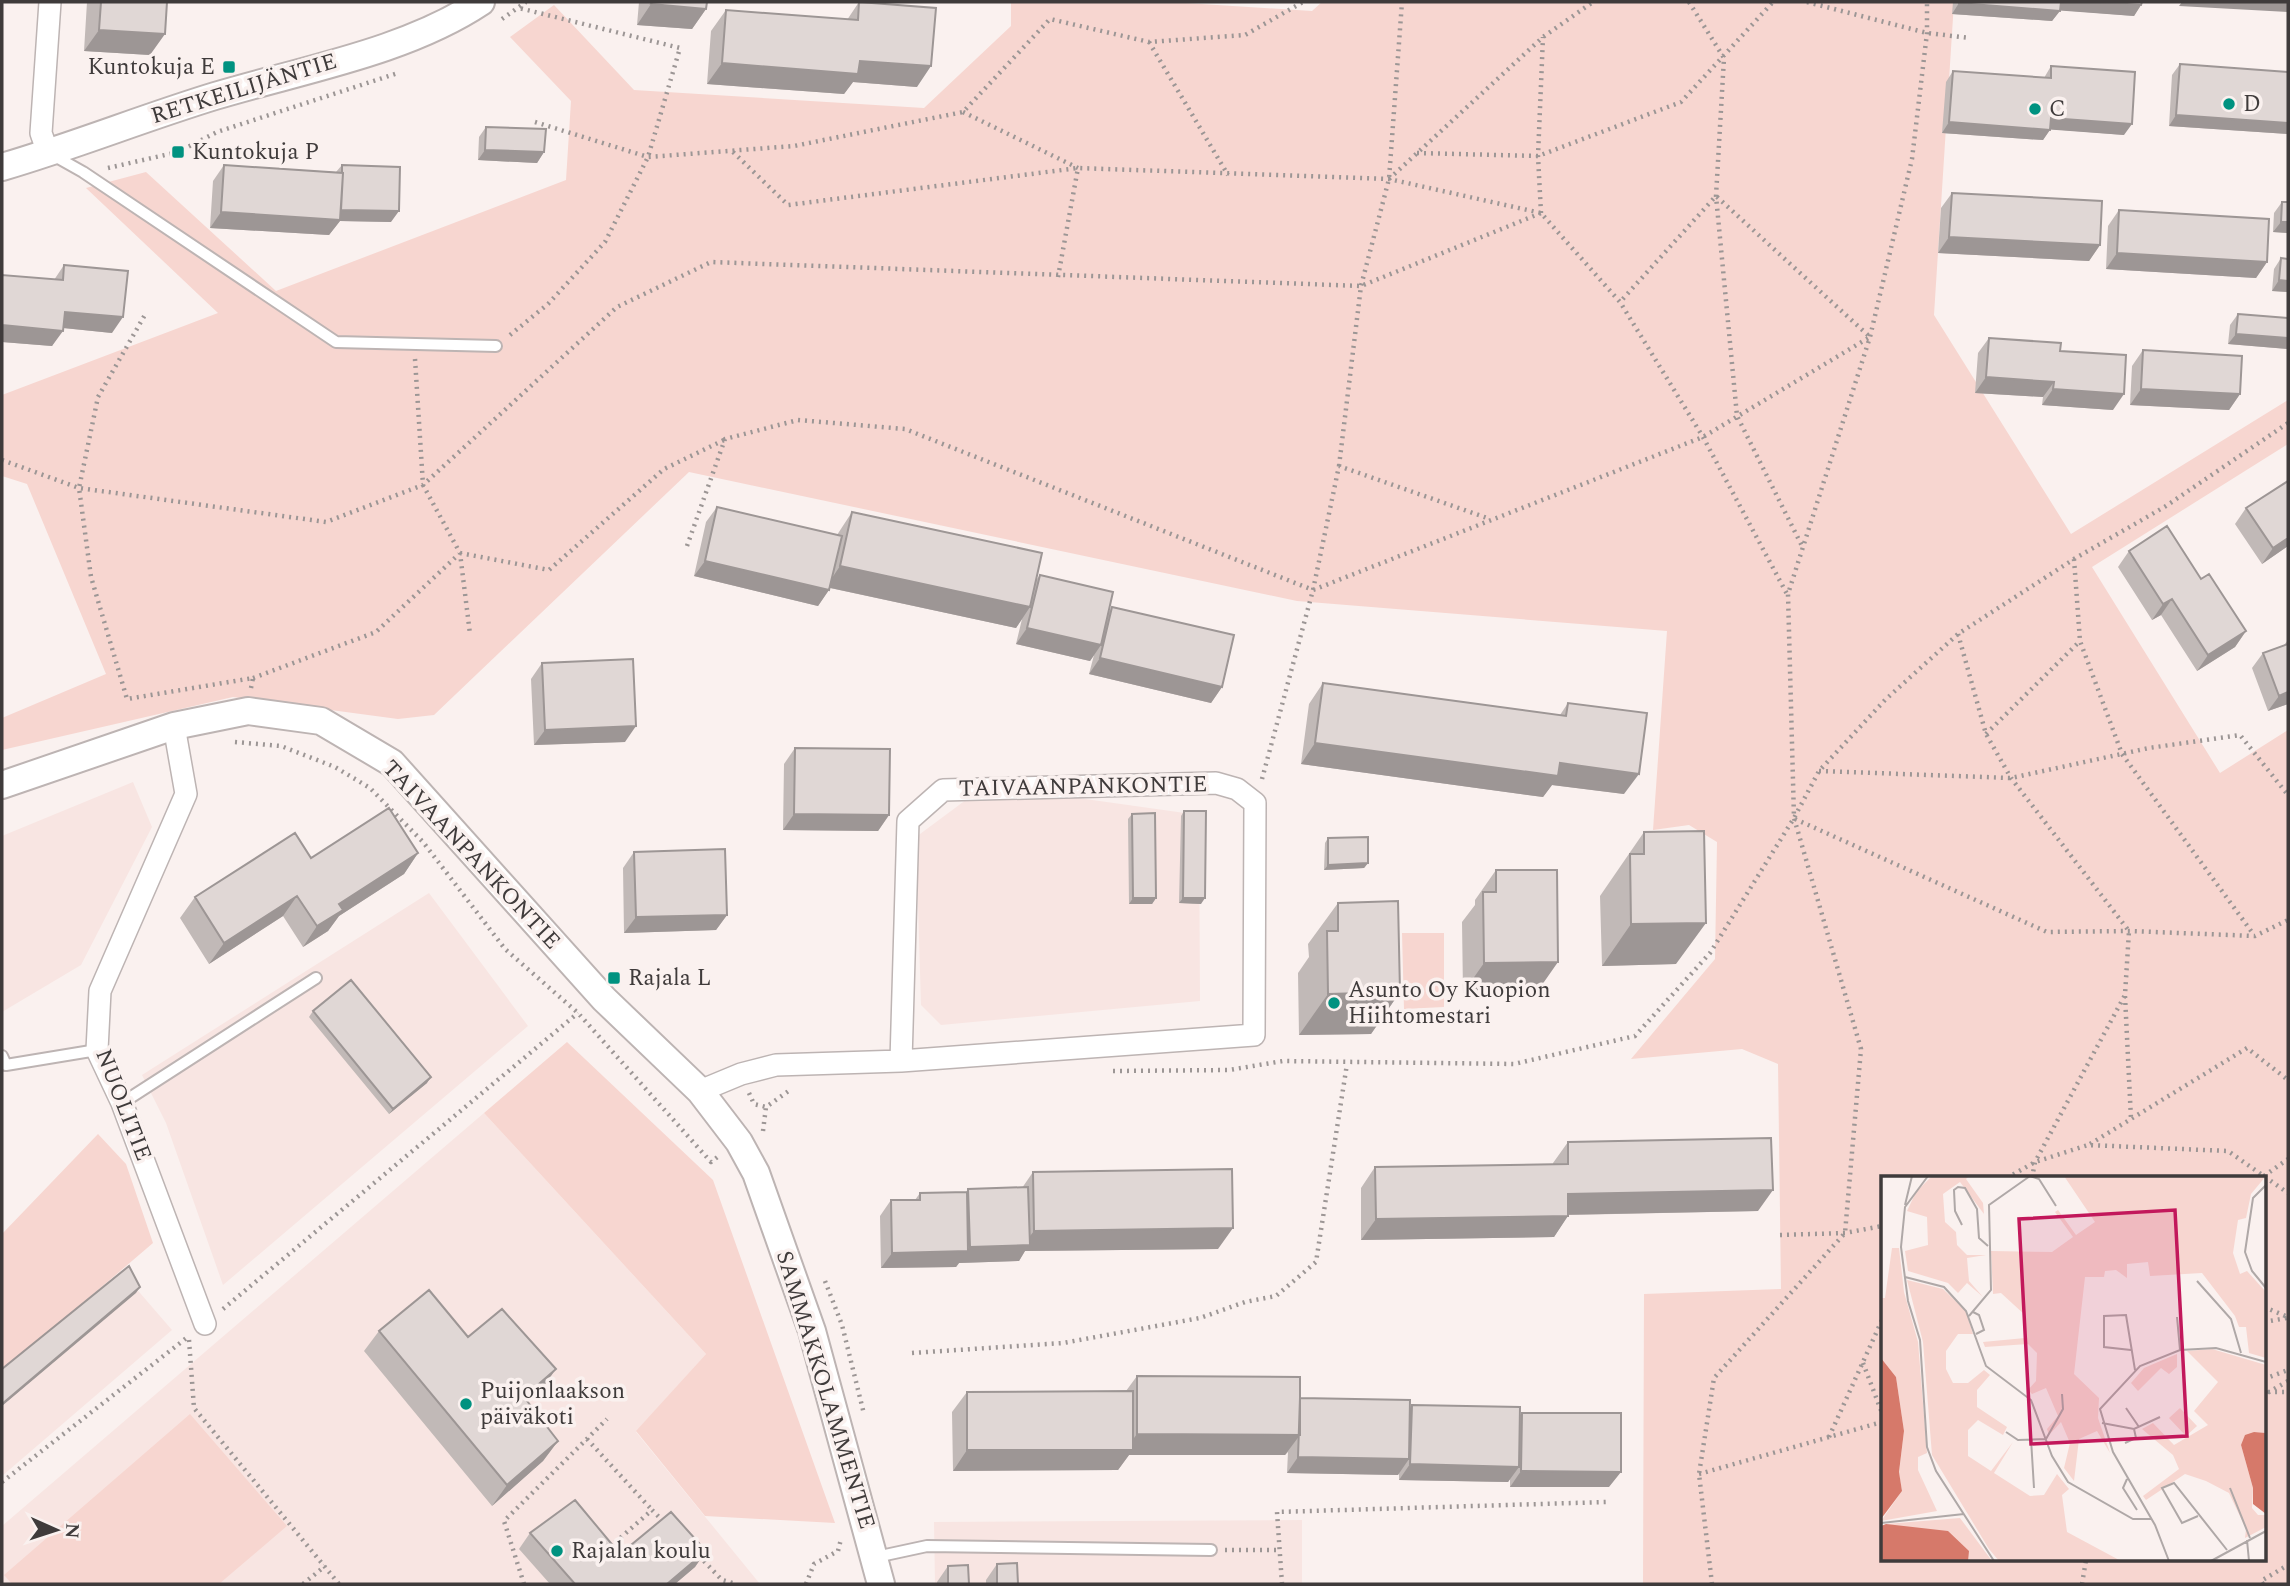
<svg xmlns="http://www.w3.org/2000/svg" width="2290" height="1586" viewBox="0 0 2290 1586" font-family="Spectral,serif">
	<rect width="100%" height="100%" fill="#faf1ef"/>
	<path fill="#f8e5e2" d="M133,782L152,827L81,965L2,1012V836Z
		M986,785L1199,815L1200,1001L941,1025L921,1005L916,837Z
		M429,893L528,1026L223,1285L166,1123L142,1075Z
		M484,1113L706,1354L636,1432L760,1584H2V1526Z
		M121,1271L172,1330L2,1476V1372Z
		M1302,1520V1584H935L934,1522Z"/>
	<path fill="#f7d6d0" fill-rule="evenodd" d="M1011,2H1170L1312,11L1322,2H1954L1934,315L2071,534L2288,400V444L2092,567L2220,773L2288,730V1584H1643L1644,1294L1781,1289L1778,1064L1742,1049L1631,1059L1715,959L1717,842L1689,825L1653,830L1667,631L1297,601L689,472L434,715L398,719L233,697L2,750V718L106,674L27,484L2,476V395L218,313L86,188L146,172L276,291L566,180L571,101L510,37L554,5L634,90L924,108L1011,26ZM1882,1178H2264V1560H1882Z
		M1402,933H1444V1007L1404,1009Z
		M567,1042L713,1180L835,1523L705,1516L636,1431L706,1354L484,1113Z
		M98,1134L126,1164L153,1243L2,1372V1234Z
		M190,1414L287,1526L219,1584H12L4,1575Z"/>
	<g fill="none" stroke-linecap="round" stroke-linejoin="round">
		<defs>
			<path id="service" d="M51,154L83,172L336,342L496,346
				M2,1056L6,1065L97,1050
				M122,1103L316,978
				M876,1557L927,1546L1211,1550"/>
			<path id="minor" d="M48,153L41,133L50,2
				M174,726L186,794L100,991L97,1050L122,1103L205,1324
				M700,1091L741,1074L776,1065L901,1061L1254,1035L1255,803L1237,789L1216,783L943,790L908,821L901,1061"/>
			<path id="tertiary" d="M2,167C74,146 143,118 215,96C301,70 406,52 481,2
				M2,785L174,726L248,711L321,721L392,763L604,999L700,1091L739,1142L756,1173L812,1331L881,1584"/>
		</defs>
		<use href="#service" stroke="#bdb4b3" stroke-width="14"/>
		<use href="#minor" stroke="#bdb4b3" stroke-width="24"/>
		<use href="#tertiary" stroke="#bdb4b3" stroke-width="30"/>
		<path stroke="#9c9695" stroke-width="4.5" stroke-dasharray="2 5" stroke-linecap="butt" d="M1689,2L1724,58L1716,196L1737,416L1803,548
			M1807,2L1927,33L1970,38
			M502,19L526,2
			M1149,42L1228,175
			M963,112L1078,168
			M535,122L648,157L794,146L963,112L1050,19L1149,42L1245,35L1303,2
			M733,152L788,205L1078,168L1389,179L1541,213L1620,302L1703,437L1787,594
			M1417,153L1538,156L1681,102L1773,2
			M108,168L178,152L217,132L398,73
			M1389,179L1543,37L1593,2
			M1541,213L1538,156L1543,37
			M1058,277L1078,168
			M510,335L548,304L605,242L648,157L680,48L519,8
			M415,359L423,485L460,553L470,634
			M2,460L79,488L98,397L146,313
			M1339,466L1361,286L1389,179L1402,2
			M687,546L725,439L798,420L905,429L1313,590L1339,466L1490,519
			M460,553L549,570L664,469L724,440
			M2074,559L2080,641L2122,754L2254,935
			M1958,634L1986,734L2011,778L2129,931L2125,995L2035,1162L2032,1178
			M253,678L376,632L459,554
			M251,688L253,678L127,699L91,577L79,488L326,522L423,485L617,307L711,262L1361,286L1541,213
			M1986,734L2080,641
			M235,742L281,746L335,767L370,788L423,842L505,949L578,1013L711,1162L720,1155
			M1819,771L2011,778L2149,748L2240,735L2288,795
			M1262,779L1313,590L1703,437L1870,337L1716,196L1620,302
			M1795,819L2047,932L2129,931L2255,936L2288,920
			M2125,996L2131,1119
			M1113,1071L1229,1070L1283,1061L1514,1064L1635,1036L1710,953L1794,818L1819,771L1885,700L1958,634L2074,559L2166,506L2288,423
			M749,1093L754,1104L766,1107
			M763,1131L766,1107L790,1090
			M2090,1144L2247,1048L2288,1080
			M2264,1176L2288,1159
			M2007,1178L2035,1162L2088,1145L2228,1151L2288,1193
			M1780,1235L1845,1233L1882,1226
			M825,1281L842,1325L864,1414
			M2264,1307L2288,1317
			M223,1309L578,1013
			M2264,1322L2287,1318
			M189,1340L194,1408L339,1584
			M912,1353L1063,1343L1200,1318L1245,1302L1276,1296L1316,1262L1347,1064
			M1863,1363L1882,1413
			M2264,1379L2288,1370
			M2288,1381L2269,1392H2288
			M1829,1437L1882,1320
			M587,1439L652,1510
			M1699,1474L1882,1422
			M2,1482L189,1336
			M610,1547L652,1510L665,1523
			M1225,1550H1277
			M699,1556L722,1580L736,1584
			M303,1584L325,1566
			M524,1584L504,1521L607,1419
			M806,1584L814,1564L838,1551L841,1539
			M1282,1584L1277,1512L1606,1502
			M1712,1584L1699,1474L1714,1378L1845,1233L1861,1049L1794,818L1788,594L1870,337L1912,159L1927,33V2
			M2082,1584L2086,1560
			M2263,1584L2261,1581L2288,1565"/>
		<use href="#service" stroke="#fff" stroke-width="10"/>
		<use href="#minor" stroke="#fff" stroke-width="21"/>
		<use href="#tertiary" stroke="#fff" stroke-width="26"/>
	</g>
	<path fill="#c1b9b7" d="M87,2H167L150,55L84,51Z
		M639,2H707L706,9L692,29L637,25Z
		M859,2L917,87L853,82L844,94L707,84L711,31L726,10L847,20Z
		M1953,2H2142L2141,5L2134,16L2060,10L2052,21L1952,14Z
		M2180,64L2288,72V134L2169,126L2172,75Z
		M2051,66L2124,135L2050,129L2043,140L1942,133L1946,82L1953,71L2044,78Z
		M486,127L544,152L537,163L478,160L479,137Z
		M224,165L336,172L342,165L391,222L340,221L329,235L210,228L213,181Z
		M1952,193L2100,245L2089,261L1938,253L1941,208Z
		M2282,202H2288V233L2273,232L2274,213Z
		M2119,210L2267,262L2256,278L2106,269L2108,226Z
		M2281,258L2288,259V292L2272,291L2274,269Z
		M64,265L112,333L63,328L52,346L2,342V275L54,280Z
		M2238,314L2288,318V349L2228,344L2230,325Z
		M1989,338L2060,351L2113,410L2042,405L2043,397L1975,393L1978,353Z
		M2143,350L2240,394L2229,410L2130,405L2132,366Z
		M2288,481V546L2262,564L2235,524L2246,508Z
		M717,507L837,535L852,512L1036,580L1040,575L1108,613L1112,607L1222,687L1211,703L1089,674L1094,655L1090,661L1016,644L1022,619L1016,628L830,588L818,606L694,576L706,522Z
		M2129,551L2201,579L2246,631L2235,647L2197,671L2161,615L2152,620L2118,567Z
		M2288,640V704L2268,711L2252,668L2263,653L2284,645Z
		M542,663L625,742L534,745L531,679Z
		M1323,683L1560,715L1568,703L1624,794L1552,785L1543,797L1301,764L1309,704Z
		M795,748L889,815L878,831L783,830L784,764Z
		M1184,811L1201,904L1179,903L1181,816Z
		M1132,814L1156,898L1152,904H1129L1128,819Z
		M1644,832L1676,964L1602,966L1600,896Z
		M1328,838L1368,863L1364,868L1324,870L1325,843Z
		M634,852L727,915L716,930L624,933L623,868Z
		M418,853L404,874L339,916L328,931L303,947L283,916L209,964L180,918L195,897L311,858Z
		M1496,870L1537,992L1463,993L1462,922L1475,905V900Z
		M1338,903L1400,992L1371,1034L1299,1035L1298,973L1309,957L1308,944Z
		M313,1011L427,1083L389,1114L309,1017Z
		M1568,1142L1758,1211L1568,1215L1554,1237L1361,1240V1188L1375,1167L1553,1164V1163Z
		M1033,1172L1218,1249L1025,1251L1019,1261L959,1263L956,1267L881,1268L880,1216L891,1200H915L920,1193L966,1192L968,1189L1022,1188Z
		M379,1331L468,1337L541,1390L527,1402L558,1441L543,1461L492,1506L364,1351Z
		M1137,1376L1300,1398L1410,1408L1412,1405L1520,1415L1522,1413L1609,1487H1510V1479L1508,1482L1399,1480V1472L1398,1475L1287,1473L1288,1452L1285,1455H1129L1118,1470L953,1471L952,1412L967,1392L1126,1391Z
		M530,1533L620,1554L706,1551L695,1567L675,1584H550L519,1549Z
		M997,1564L1018,1584H986V1580Z
		M948,1566L969,1584H937V1582Z"/>
	<path fill="#9d9695" d="M2059,2H2099L2141,5L2134,16L2053,10Z
		M2182,2H2288V12L2179,6Z
		M1959,3L2060,11L2052,21L1952,14Z
		M651,4L706,9L692,29L637,25Z
		M99,30L165,34L150,55L84,51Z
		M860,61L931,66L917,87L853,82L844,94L707,84L722,63Z
		M2176,115L2288,123V134L2169,126Z
		M2051,118L2132,124L2124,135L2043,129Z
		M1949,122L2050,130L2043,140L1942,133Z
		M485,150L544,152L537,163L478,160Z
		M341,210L399,211L391,222L340,221L329,235L210,228L221,212Z
		M2281,222H2288V233L2273,232Z
		M1949,237L2100,245L2089,261L1938,253Z
		M2117,253L2267,262L2256,278L2106,269Z
		M2279,280L2288,281V292L2272,291Z
		M65,312L123,317L112,333L54,327Z
		M2,325L63,331L52,346L2,342Z
		M2236,334L2288,338V349L2228,344Z
		M1986,377L2054,382L2043,397L1975,393Z
		M2053,389L2124,394L2113,410L2042,405Z
		M2141,389L2240,394L2229,410L2130,405Z
		M2288,538V546L2262,564L2273,548Z
		M705,561L829,590L818,606L694,576Z
		M840,566L1030,607L1016,628L826,587Z
		M2172,599L2161,615L2152,620L2163,604Z
		M1027,628L1101,645L1090,661L1016,644Z
		M2246,631L2235,647L2197,671L2208,655Z
		M1100,658L1222,687L1211,703L1089,674Z
		M2288,692V704L2268,711L2279,696Z
		M636,726L625,742L534,745L545,730Z
		M1315,743L1560,763L1639,774L1624,794L1552,785L1543,797L1301,764Z
		M794,814L889,815L878,831L783,830Z
		M418,853L404,874L339,916L328,931L303,947L317,926L339,904Z
		M1368,863L1364,868L1324,870L1328,865Z
		M297,896L283,916L209,964L224,943Z
		M1133,898H1156L1152,904H1129Z
		M1183,898H1205L1201,904L1179,903Z
		M727,915L716,930L624,933L636,917Z
		M1706,923L1676,964L1602,966L1631,924Z
		M1558,962L1537,992L1463,993L1484,963Z
		M1400,992L1371,1034L1299,1035L1328,994Z
		M431,1077L427,1083L389,1114L393,1109Z
		M1773,1190L1758,1211L1554,1215L1568,1194Z
		M1568,1216L1554,1237L1361,1240L1376,1219Z
		M1233,1228L1218,1249L1025,1251L1019,1261L959,1263L956,1267L881,1268L892,1253L967,1251L970,1247L1023,1245L1034,1231Z
		M140,1287L136,1293L2,1406V1404Z
		M556,1369L541,1390L509,1418L524,1397Z
		M1137,1434L1300,1435L1285,1455H1129L1118,1470L953,1471L967,1450H1125Z
		M558,1441L543,1461L492,1506L507,1485Z
		M1298,1457L1409,1459L1398,1475L1287,1473Z
		M1410,1464L1519,1467L1508,1482L1399,1480Z
		M1521,1471L1621,1472L1609,1487H1510Z
		M706,1551L695,1567L675,1584H667Z"/>
	<path fill="#e0d7d5" stroke="#9d9695" stroke-width="2" d="M101,2H167L165,34L99,30Z
		M652,2H707L706,9L651,4Z
		M859,2L936,8L931,66L860,61L858,74L722,63L726,10L858,20Z
		M1959,2H2061L2060,11L1959,3Z
		M2099,2H2142L2141,5Z
		M2180,64L2288,72V123L2176,115Z
		M2051,66L2135,72L2132,124L2051,118L2050,130L1949,122L1953,71L2051,78Z
		M486,127L546,129L544,152L485,150Z
		M224,165L343,173L340,220L221,212Z
		M342,165L400,167L399,211L341,210L343,173H342Z
		M1952,193L2102,201L2100,245L1949,237Z
		M2282,202H2288V222H2281Z
		M2119,210L2269,219L2267,262L2117,253Z
		M2281,258L2288,259V281L2279,280Z
		M64,265L128,271L123,317L65,312L63,331L2,325V275L63,280Z
		M2238,314L2288,318V338L2236,334Z
		M1989,338L2061,343L2060,351L2126,355L2124,394L2053,389L2054,382L1986,377Z
		M2143,350L2242,356L2240,394L2141,389Z
		M2288,481V538L2273,548L2246,508Z
		M717,507L842,536L829,590L705,561Z
		M852,512L1042,553L1030,607L840,566Z
		M2167,526L2201,579L2209,574L2246,631L2208,655L2172,599L2163,604L2129,551Z
		M1040,575L1113,592L1101,645L1027,628Z
		M1112,607L1234,635L1222,687L1100,658Z
		M2288,644V692L2279,696L2263,653Z
		M633,659L636,726L545,730L542,663Z
		M1323,683L1566,716L1568,703L1647,713L1639,774L1560,763L1558,776L1315,743Z
		M795,748L890,749L889,815L794,814Z
		M389,808L418,853L339,904L343,910L317,926L297,896L224,943L195,897L295,833L311,858Z
		M1184,811H1206L1205,898H1183Z
		M1155,813L1156,898H1133L1132,814Z
		M1704,831L1706,923L1631,924L1630,854H1644V832Z
		M1368,837V863L1328,865V838Z
		M725,849L727,915L636,917L634,852Z
		M1496,870H1557L1558,962L1484,963L1483,892H1496Z
		M1398,901L1400,992L1328,994L1327,931H1338V903Z
		M351,980L431,1077L393,1109L313,1011Z
		M1771,1138L1773,1190L1568,1194V1216L1376,1219L1375,1167L1568,1164V1142Z
		M1232,1169L1233,1228L1034,1231L1033,1172Z
		M1028,1187L1030,1245L970,1247L968,1189Z
		M967,1192L968,1251L892,1253L891,1200H920V1193Z
		M129,1266L140,1287L2,1404V1369Z
		M429,1290L468,1337L502,1309L556,1369L524,1397L558,1441L507,1485L379,1331Z
		M1137,1376L1300,1377V1435L1137,1434Z
		M1133,1391V1450H967V1392Z
		M1300,1398L1410,1400L1409,1459L1298,1457Z
		M1412,1405L1520,1407L1519,1467L1410,1464Z
		M1522,1413H1621V1472L1521,1471Z
		M575,1500L620,1554L671,1512L706,1551L667,1584H575L530,1533Z
		M1017,1563L1018,1584H997V1564Z
		M968,1565L969,1584H948V1566Z"/>
	<g fill="#009280" stroke="#faf1ef" stroke-width="2.5">
		<rect x="222" y="60" width="14" height="14" rx="3.5"/>
		<circle cx="2229" cy="104" r="7"/>
		<circle cx="2035" cy="109" r="7"/>
		<rect x="171" y="145" width="14" height="14" rx="3.5"/>
		<rect x="607" y="971" width="14" height="14" rx="3.5"/>
		<circle cx="1334" cy="1003" r="7"/>
		<circle cx="466" cy="1404" r="7"/>
		<circle cx="557" cy="1551" r="7"/>
	</g>
	<g text-anchor="middle" dominant-baseline="central" stroke-width="7" stroke-linejoin="round" paint-order="stroke">
		<g font-size="23" fill="#3f3b3b" stroke="#faf1ef" text-anchor="start">
			<text x="215" y="67" text-anchor="end">Kuntokuja E</text>
			<text x="2243" y="104">D</text>
			<text x="2049" y="109">C</text>
			<text x="192" y="152">Kuntokuja P</text>
			<text x="628" y="978">Rajala L</text>
			<text x="1348" y="990">Asunto Oy Kuopion<tspan x="1348" dy="26">Hiihtomestari</tspan></text>
			<text x="480" y="1391">Puijonlaakson<tspan x="480" dy="26">päiväkoti</tspan></text>
			<text x="571" y="1551">Rajalan koulu</text>
		</g>
		<g font-size="23" fill="#3f3b3b" stroke="#faf1ef">
			<text transform="translate(244 89) rotate(-17)">RETKEILIJÄNTIE</text>
			<text transform="translate(1083 787) rotate(-1)">TAIVAANPANKONTIE</text>
			<text transform="translate(471 855) rotate(47)">TAIVAANPANKONTIE</text>
			<text transform="translate(123 1105) rotate(69)">NUOLITIE</text>
			<text transform="translate(825 1390) rotate(73)">SAMMAKKOLAMMENTIE</text>
		</g>
	</g>
	<g transform="translate(1881 1176)">
		<rect width="385" height="385" fill="#faf1ef"/>
		<path d="M51,0H88L85,3L102,27L103,38L79,6L62,18L64,46L75,56L76,69L86,79H105L86,82L88,105L102,121L86,107L77,117L67,107L27,95L24,75L47,69L46,41L26,35L35,16ZM183,0H385L370,18L365,42L357,44L352,77L359,98L366,95L385,116V182L368,177L365,151H358L354,140L321,97L269,100L267,86L246,88V102L235,94L224,95L223,101H204L193,198L218,222L217,242L229,277L216,255L198,263L193,305L183,292L189,267L180,246L168,259L166,253L177,240L165,212L151,218L147,214L155,205L156,177L147,168L104,171L102,166L144,162V139L120,117L112,118L110,75L171,76L192,61L174,36L177,34L195,59L214,46ZM11,72H18L23,116L37,166L46,277L37,281V294L56,335L0,345L21,315L18,297L23,255L15,201L0,182V122H4ZM26,104L62,113L85,135L92,158H77L65,175V193L72,207H87L103,194L109,199L96,214V231L126,251L122,259L97,244L87,254V280L110,295L132,266L113,297L149,320L163,319L176,298L188,313L181,319L186,356L240,385H118L108,373L51,279L42,166ZM331,173L385,189V257L373,256L360,269L372,312L371,332L377,339H385V351L364,362L365,353L348,317L325,305L304,298L265,324L262,320L298,293L292,279L261,253L272,247L293,269L327,249L313,235L337,206L306,175ZM296,178V191L288,198L280,192L257,215L250,207L263,192ZM299,232L316,250L305,260L288,242ZM79,342L111,385H87V375L5,348Z" fill="#f7d6d0"/>
		<path d="M0,182L15,201L23,255L18,296L21,315L0,343ZM373,256L385,257V338L372,328V312L360,269L364,259ZM5,348L67,355L88,375L87,385H0V350Z" fill="#d6796a"/>
		<path fill="none" stroke="#afa8a7" stroke-width="2" d="M47,0L24,31L20,71L27,125L39,164L46,271L55,295L113,385M385,9L372,22L364,76L371,95L385,112M24,29L31,0M81,49L74,35L73,14L77,11L84,12L96,33L98,62L107,70M24,101L63,111L85,135L105,190L150,224L171,280L187,306L252,343H270M316,105L350,143L360,177M92,136L98,139L103,154L95,158M88,140L110,114L108,29L149,0L158,3L175,30M296,141L299,174M250,174L223,171V140L245,139L254,194M245,232L258,251M221,247L253,253L279,241M125,256L137,264L165,263L182,233L181,218M150,263L153,312M244,267L255,262L253,253M246,303L242,312L256,334M349,312L369,362M317,340L301,347L281,312L293,307L346,374M0,347L83,338M366,364L368,385M288,385L274,349L232,276L219,233L259,190L299,174L335,172L385,186M330,385L385,355"/>
		<path fill="#c2185b" fill-opacity="0.15" stroke="#c2185b" stroke-width="3.5" d="M294,34L306,260L150,268L138,43Z"/>
		<rect width="385" height="385" fill="none" stroke="#3f3b3b" stroke-width="3.5"/>
	</g>
	<rect width="2290" height="1586" fill="none" stroke="#3f3b3b" stroke-width="7"/>
	<g transform="translate(56 1530) rotate(93)" stroke="#faf1ef" stroke-width="5" paint-order="stroke">
	<path d="M0-5L12 26L0 18L-12 26Z" fill="#3f3b3b"/>
	<text y="-10" font-size="19" font-weight="bold" text-anchor="middle" fill="#3f3b3b">N</text>
	</g>
</svg>
